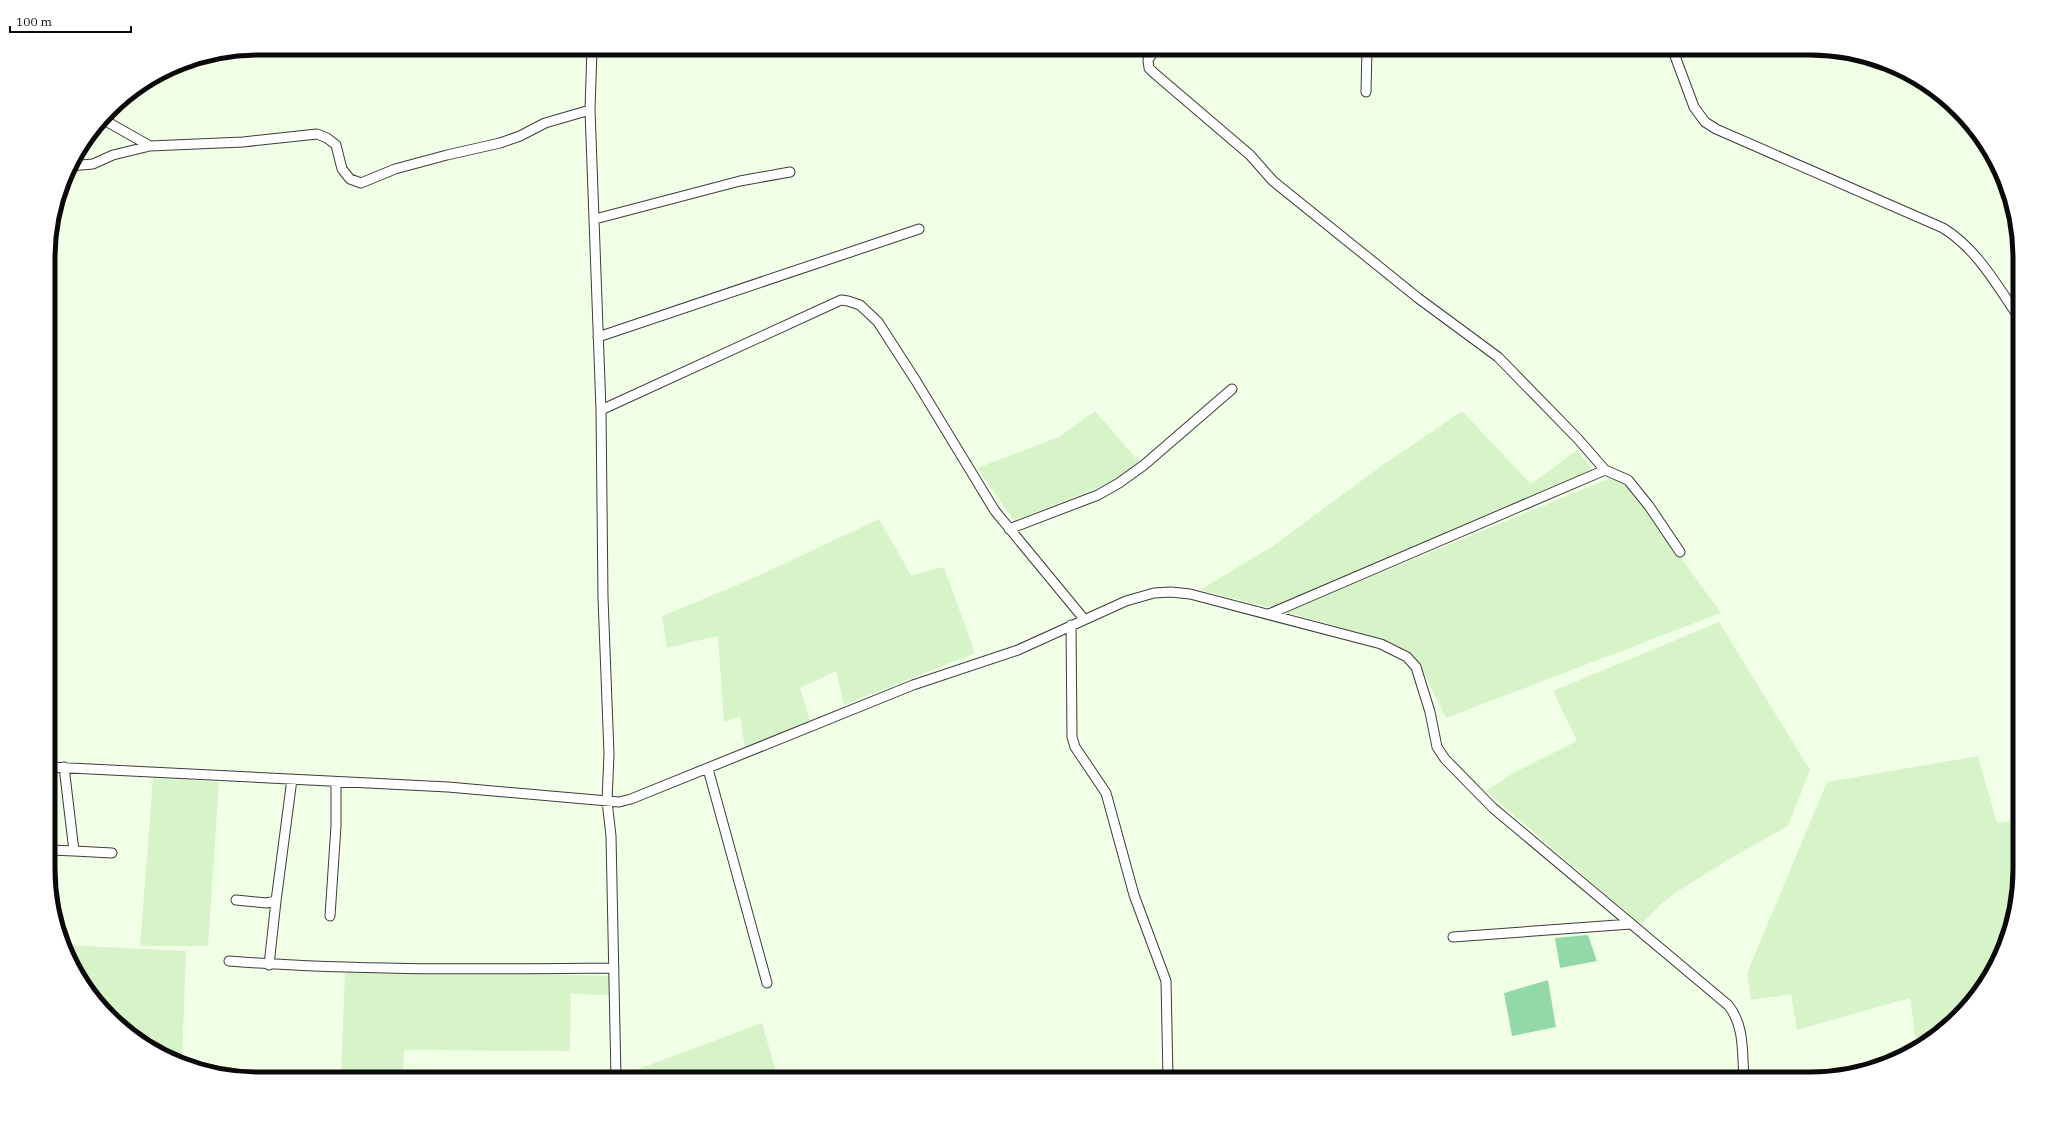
<svg xmlns="http://www.w3.org/2000/svg" width="2068" height="1127" viewBox="0 0 2068 1127" font-family="'IBM Plex Serif',serif">
	<rect width="100%" height="100%" fill="#f2ffe7"/>
	<path fill="#d7f4c9" d="M1095,411L1140,463L1122,478L1014,521L977,468L1059,437Z
		M1462,411L1531,484L1577,450L1594,472L1271,608L1200,590L1273,546L1380,467Z
		M1608,479L1626,482L1721,613L1446,718L1423,671L1410,653L1386,641L1286,612Z
		M879,519L911,575L944,567L975,653L844,705L836,671L800,688L810,721L745,749L740,716L724,722L718,636L667,648L662,616L749,580Z
		M1719,622L1810,770L1788,826L1728,860L1675,893L1661,904L1641,925L1486,791L1515,772L1577,741L1553,691Z
		M1978,756L1997,823L2020,819V869L2013,923L1998,962L1968,1007L1926,1044L1917,1048L1910,998L1797,1030L1791,994L1751,1000L1747,973L1827,782Z
		M153,778L219,782L208,946H140Z
		M63,945L186,951L182,1063L165,1057L120,1027L84,986Z
		M345,969L610,976L609,995L571,994L570,1051L404,1050L403,1079H341Z
		M762,1023L778,1079H630V1072Z"/>
	<path fill="#92d9a8" d="M1588,935L1597,961L1560,968L1555,938Z
		M1548,980L1556,1027L1512,1036L1504,993Z"/>
	<g fill="none" stroke-linecap="round" stroke-linejoin="round">
		<defs>
			<path id="minor" d="M592,48L590,110L601,410L603,598L609,754L607,801L611,836L616,1079
				M1156,48L1148,60L1149,68L1154,73L1250,155L1273,181L1418,298L1498,357L1578,439L1605,470L1628,480L1649,506L1680,552
				M1672,48L1694,107L1705,122L1716,129L1943,228C1977,249 1996,284 2018,316
				M1366,92L1367,48
				M104,120L150,146L243,142L317,134L327,138L336,145L342,169L350,179L361,183L395,169L447,155L500,143L520,136L545,123L590,110
				M69,166L93,164L113,155L150,146
				M595,219L740,181L790,172
				M598,337L919,229
				M601,410L841,300L848,301L860,305L878,322L916,381L995,511L1084,619
				M1009,529L1098,495L1119,483L1144,465L1232,389
				M1269,614L1605,470
				M1071,625L1072,737L1075,747L1106,793L1134,895L1166,981L1168,1079
				M50,767L448,787L619,802L631,799L913,685L1018,650L1126,601L1154,593L1171,592L1190,594L1381,644L1407,657L1416,667L1430,712L1437,747L1445,759L1493,808L1728,1005C1745,1025 1742,1054 1744,1079
				M708,769L767,983
				M50,850L74,851L64,767
				M74,851L112,853
				M236,900L266,903L276,901L292,779
				M330,916L336,826V782
				M1453,937L1631,924
				M229,961C355,971 487,969 614,968
				M269,965L276,901"/>
		</defs>
		<use href="#minor" stroke="#3d3d3d" stroke-width="11"/>
		<use href="#minor" stroke="#fff" stroke-width="9"/>
	</g>
	<path d="M0 0H2068V1127H0ZM258 55H1810A203 203 0 0 1 2013 258V869A203 203 0 0 1 1810 1072H258A203 203 0 0 1 55 869V258A203 203 0 0 1 258 55Z" fill="#fff" fill-rule="evenodd"/>
	<path fill="none" stroke="#0a0a0a" stroke-width="5" d="M258 55H1810A203 203 0 0 1 2013 258V869A203 203 0 0 1 1810 1072H258A203 203 0 0 1 55 869V258A203 203 0 0 1 258 55Z"/>
	<path d="M10 26v6h121v-6" fill="none" stroke="#0a0a0a" stroke-width="2"/>
	<text x="16" y="26" font-size="12" fill="#0a0a0a" stroke="#ffffff" stroke-width="3" paint-order="stroke">100 m</text>
</svg>
